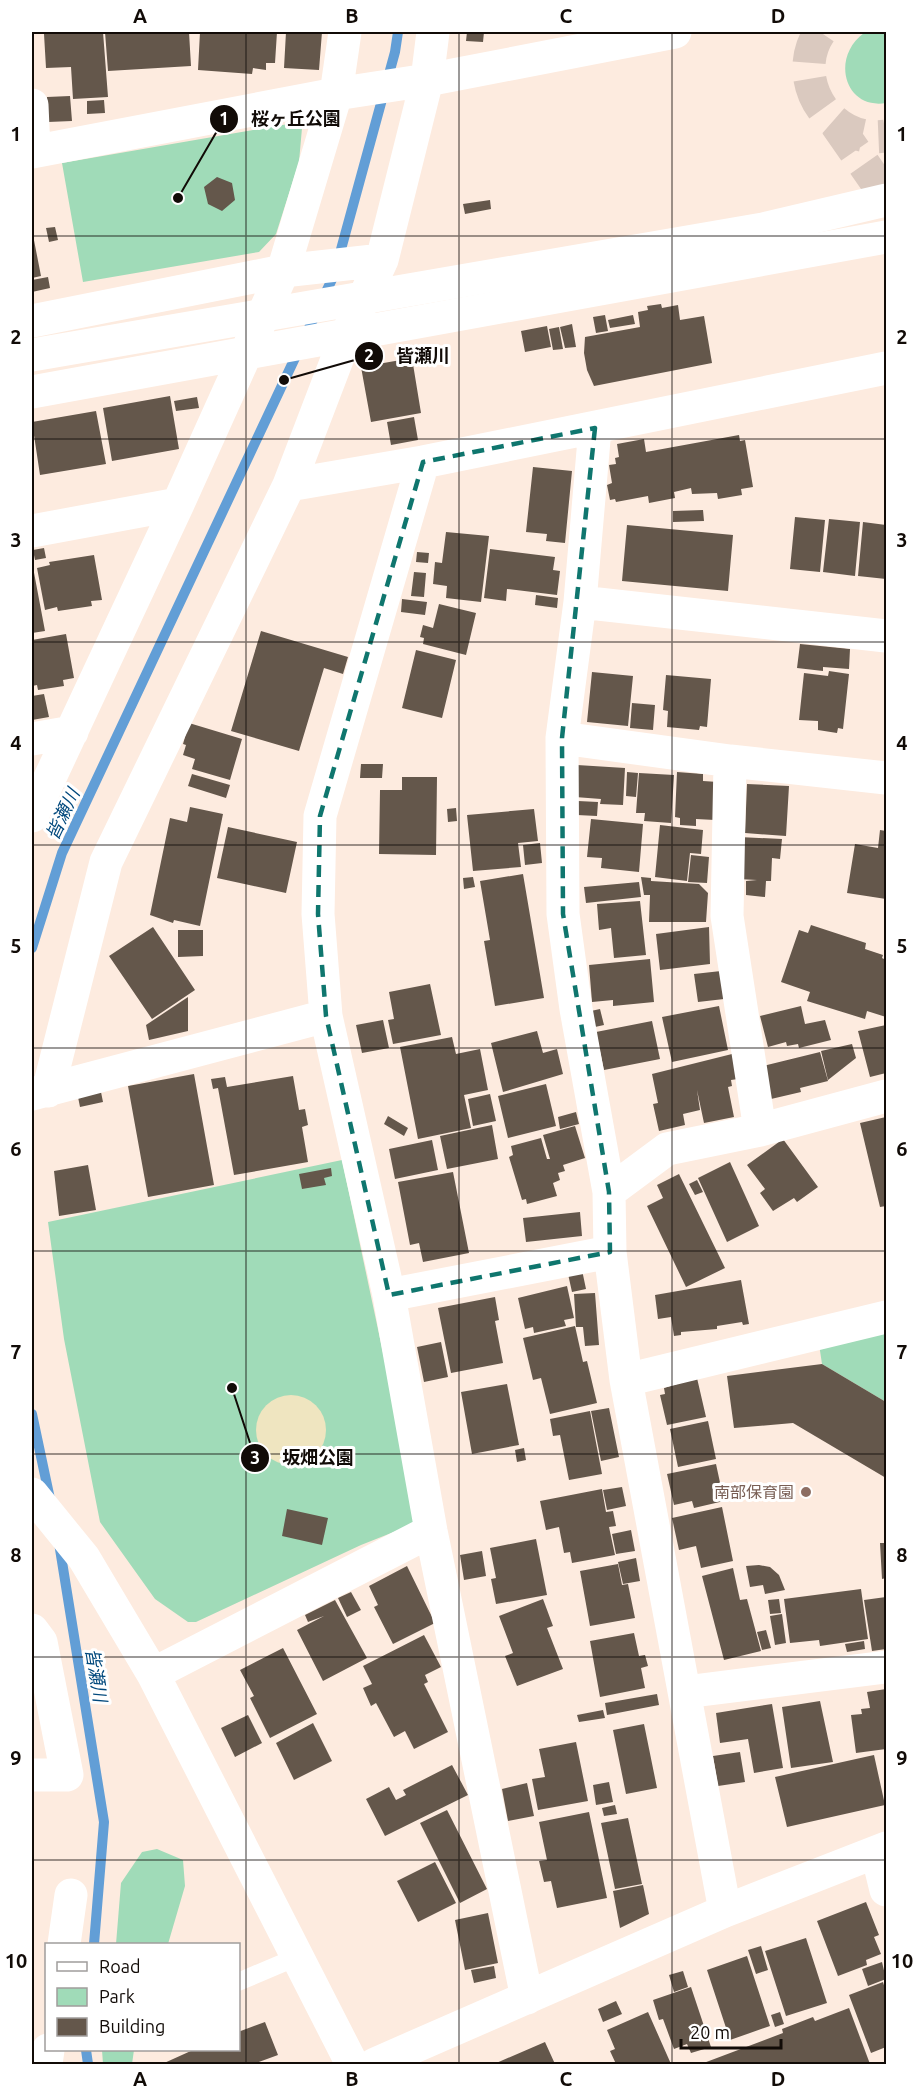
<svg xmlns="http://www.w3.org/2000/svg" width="918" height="2096" viewBox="0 0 918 2096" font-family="Ubuntu,'Noto Sans JP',sans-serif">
	<rect width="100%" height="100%" fill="#fdebdf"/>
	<path fill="#a0dbb8" d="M886,32V103C845,110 830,58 864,33Z
		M294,123L302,128L299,162L276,234L259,252L83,282L62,163Z
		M342,1160L419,1522L361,1545L196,1622H188L155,1599L100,1522L64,1339L48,1222Z
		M886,1328V1402L822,1364L819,1344Z
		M157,1849L183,1860L185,1886L168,1944H116L121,1883L142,1852Z
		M102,2050H134L132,2064H103Z"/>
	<path fill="#efe5c0" d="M256 1430a35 35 0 1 1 70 0a35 35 0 1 1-70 0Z"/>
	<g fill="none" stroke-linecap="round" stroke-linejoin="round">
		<path stroke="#629ed6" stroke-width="10" d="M32,948L62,853L334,275L395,52L398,32
			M32,1414L50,1499
			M59,1543L104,1822L94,1944
			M86,2050L88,2064"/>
	</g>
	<path fill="#64574b" d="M69,32H103L108,97L73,99L71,67L46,68L44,34Z
		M105,32H189L191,66L108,71Z
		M200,32H277L275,63H266V70L253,68L252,74L198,70Z
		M286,32H322L319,70L284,68Z
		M467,32H484L483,42L466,41Z
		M70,96L72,121L48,122L47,97Z
		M104,100L105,113L87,114V101Z
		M217,177L232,183L235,200L222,211L208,204L204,187Z
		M490,200L491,209L465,214L463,204Z
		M55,227L58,240L49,242L46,228Z
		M32,230L41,276L32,278Z
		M48,277L50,288L32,292V280Z
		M661,304L662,308L678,305L680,320L704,316L712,363L594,386L587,370L584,353L585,337L640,327L638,312L648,310L647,306Z
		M605,315L608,331L596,333L593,317Z
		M633,315L635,324L610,328L608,320Z
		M572,324L576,347L565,348L560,327Z
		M547,326L551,347L525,352L521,331Z
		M559,327L563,349L553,350L549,329Z
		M412,358L421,413L371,422L361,367Z
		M170,396L179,449L112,461L103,408Z
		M197,397L199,408L176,411L174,401Z
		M96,411L106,464L40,475L32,422Z
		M414,417L418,440L391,445L387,422Z
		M739,435L740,441L745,440L753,487L741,489L742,495L718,499L717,493L692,494L691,488L674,492L675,498L649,503L648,496L616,502L615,499L610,500L607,485L612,483L609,465L616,464L615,458L619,457L617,444L644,439L646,452Z
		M533,467L572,471L565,543L546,541L547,534L526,532Z
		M703,510L704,521L673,522V511Z
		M795,517L825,520L820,572L790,569Z
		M829,519L860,522L855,576L823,572Z
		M863,522L886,525V579L858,576Z
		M627,525L733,535L728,591L622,581Z
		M446,532L489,536L481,602L446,598L447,586L433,584L435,562L442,563Z
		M44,548L46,558L35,560L33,550Z
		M490,549L555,557L553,570L560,571L557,595L507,589L506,601L484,598Z
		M417,552L429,553L428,563L416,562Z
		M94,555L102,600L91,601L92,606L58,611L57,607L45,610L37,568L50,565L49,562Z
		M32,562L45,631L32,633Z
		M414,572L426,573L424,597L411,596Z
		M536,595L558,598L557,608L535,605Z
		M402,599L427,602L425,615L401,612Z
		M439,604L476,613L466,655L423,644L424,638L420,637L423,625L433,628Z
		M261,631L348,657L343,674L324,668L299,751L231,731Z
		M66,634L74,678L63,680L64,686L38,690L37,685L32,686V640Z
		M800,644L850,649L849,669L823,667V671L797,668Z
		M416,650L456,660L442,718L402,708Z
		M829,671L849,674L843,729L838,728L837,733L818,730V721L799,720L804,673L828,676Z
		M592,672L633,676L628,726L587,722Z
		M666,675L711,679L707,727L700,726L699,730L667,727L668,711L663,710Z
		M44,694L49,717L32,720V696Z
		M632,703L655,705L653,730L630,728Z
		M189,723L242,739L230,780L192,769L195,759L183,755L186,745L183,744Z
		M361,764H383L382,778H360Z
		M577,765L625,768L623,805L600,804L601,799L575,797Z
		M627,772L638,773L636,797L626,796Z
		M677,772L703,774V781L718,782L715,820L696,819V826L680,825V818L675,817Z
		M639,773L674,775L671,823L644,821L645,813H636Z
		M192,774L230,785L226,798L188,786Z
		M402,777H437L436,855L379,854L380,790H402Z
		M747,784L789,786L786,836L745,833Z
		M578,801L598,802L597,816L577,815Z
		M190,807L223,814L200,926L174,920L173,923L150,915L170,818L187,822Z
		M456,808L457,821L448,822L447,809Z
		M534,809L538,841L518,843L521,867L473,871L467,815Z
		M591,819L643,824L639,872L601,868L602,858L587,857Z
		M660,825L703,830L701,854L690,853L687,881L655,877Z
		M228,827L297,842L286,893L217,878Z
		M880,830L886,831V899L847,893L855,844L878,848Z
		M739,837L782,839L780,859L772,858L771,881H766L765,897L746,895V881L757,880L737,879Z
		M540,843L542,863L525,865L523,845Z
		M691,855L709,857L707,883L688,882Z
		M523,874L544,998L495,1006L484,941L490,940L480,881Z
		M473,877L475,887L464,889L463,878Z
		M641,877L651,878V881L699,884L708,893L706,922H649L650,895H644Z
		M639,882L641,897L586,903L584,887Z
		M640,901L646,955L614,958L611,928L599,930L597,904Z
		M811,925L866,943L865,949L883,955L882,958L886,960V1017L867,1011L865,1019L807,1001L810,992L781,982L799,930L808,933Z
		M153,927L195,990L152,1019L109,956Z
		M709,927L710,964L660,970L656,934Z
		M178,930H203V956L178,957Z
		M650,959L654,1002L613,1006V1000L592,1002L589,965Z
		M721,971L724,999L698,1002L694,974Z
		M430,984L441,1035L393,1044L388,1020L394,1019L389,992Z
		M188,997V1031L149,1040L146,1025Z
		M719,1006L728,1050L672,1062L662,1017Z
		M801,1006L805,1024L825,1020L831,1040L799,1048L798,1044L787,1046L786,1042L768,1047L760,1016Z
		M600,1009L604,1025L595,1027L591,1011Z
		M383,1020L389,1048L362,1053L356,1025Z
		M652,1021L660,1059L604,1070L596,1032Z
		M886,1025V1073L870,1077L858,1031Z
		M537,1031L543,1053L557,1049L563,1074L503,1092L491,1043Z
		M452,1037L456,1054L480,1049L488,1090L464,1095L471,1128L418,1139L400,1047Z
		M852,1044L856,1058L828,1080L821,1051Z
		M820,1052L828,1081L800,1088L801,1092L771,1099L763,1066Z
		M732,1054L738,1079L731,1080L732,1086L728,1087L734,1117L704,1123L697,1090L700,1110L683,1114L685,1125L659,1131L653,1104L658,1103L652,1074Z
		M194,1074L214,1185L148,1197L128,1086Z
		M293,1076L299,1110L305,1109L308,1125L302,1127L308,1162L234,1175L218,1088L213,1089L211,1079L225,1077L227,1087Z
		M546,1084L556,1126L508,1138L498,1096Z
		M101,1092L103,1102L80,1107L78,1097Z
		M490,1094L496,1121L473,1126L468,1099Z
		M576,1112L579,1124L560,1129L558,1117Z
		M388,1116L408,1128L404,1136L384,1124Z
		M886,1117V1206L880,1207L860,1123Z
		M492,1125L498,1159L447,1169L440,1136Z
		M575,1126L585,1158L563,1165L565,1171L558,1173L560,1180L553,1183L557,1196L527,1204L526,1199L522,1200L509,1157L513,1155L511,1146L541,1138L547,1159H550L543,1135Z
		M783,1139L818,1187L797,1202L794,1198L773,1211L760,1193L765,1189L747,1165Z
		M432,1140L438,1170L395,1179L389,1149Z
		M730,1162L759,1226L727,1242L698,1178Z
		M88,1165L96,1210L59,1216L54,1171Z
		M331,1168L332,1176L324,1178L326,1185L302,1189L299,1174Z
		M453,1172L469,1253L423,1262L419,1243L410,1245L398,1182Z
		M679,1174L725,1268L686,1287L647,1206L663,1198L657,1185Z
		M697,1180L703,1192L695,1195L689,1184Z
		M580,1212L582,1236L526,1242L523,1218Z
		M582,1270L586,1289L572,1292L568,1274Z
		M741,1280L749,1324L743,1325L742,1322L717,1326V1329L681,1332V1335L674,1336L671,1317L658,1319L655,1295Z
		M567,1286L574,1318L564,1320L566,1326L534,1333L533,1327L525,1329L518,1298Z
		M595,1293L599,1345L585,1346L583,1327H576L574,1294Z
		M495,1297L499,1320L495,1321L503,1363L451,1373L438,1308Z
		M575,1326L583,1362L587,1361L597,1403L550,1414L541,1378L533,1380L523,1338Z
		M441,1342L448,1377L424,1382L417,1347Z
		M822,1364L886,1402V1478L793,1423L734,1428L727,1376Z
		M697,1378L706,1417L667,1425L660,1395L665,1394L664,1388Z
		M507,1384L519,1445L472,1454L461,1392Z
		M609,1408L619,1457L601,1461L591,1411Z
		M590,1411L602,1474L569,1480L560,1435L553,1436L550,1419Z
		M708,1421L716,1459L678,1467L670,1429Z
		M524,1448L526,1460L517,1462L515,1450Z
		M716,1464L724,1501L694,1508L692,1501L674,1505L667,1474Z
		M622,1487L626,1506L607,1510L603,1490Z
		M602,1489L606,1512L613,1511L616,1526L609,1527L615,1555L572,1563L570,1552L564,1553L559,1527L546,1530L540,1501Z
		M722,1507L733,1561L701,1568L696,1546L679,1550L672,1518Z
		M287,1509L328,1518L322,1545L282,1536Z
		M631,1530L635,1551L616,1554L612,1534Z
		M536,1539L547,1595L496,1604L491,1579L496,1578L490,1548Z
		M880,1543H886V1578L882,1579Z
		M482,1551L486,1576L464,1580L460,1555Z
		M636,1558L640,1581L623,1584L618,1562Z
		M618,1564L622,1585L628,1584L635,1618L590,1626L580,1571Z
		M759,1565L770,1567L779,1575L785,1590L765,1594L763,1585L750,1587L746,1566Z
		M407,1566L435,1623L393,1644L374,1607L378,1605L369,1586Z
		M733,1568L740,1600L747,1599L761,1651L724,1660L702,1576Z
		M861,1589L868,1639L820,1646L819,1640L790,1643L784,1599Z
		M351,1592L361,1610L347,1617L338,1598Z
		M886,1597V1649L872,1651L864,1600Z
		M543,1599L553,1626L547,1628L563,1669L517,1686L505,1656L513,1653L499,1616Z
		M779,1599L781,1613L770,1614L768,1600Z
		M335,1600L367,1658L323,1681L297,1630L324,1616L308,1622L305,1615Z
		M782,1614L786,1643L775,1645L770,1616Z
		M766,1630L771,1648L762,1650L757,1632Z
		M634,1633L639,1656L645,1655L648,1666L641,1668L645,1688L600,1697L590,1641Z
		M424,1635L441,1667L425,1675L428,1682L424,1684L448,1732L414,1749L405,1731L394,1737L376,1703L371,1706L363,1688L372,1684L363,1666Z
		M864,1641L865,1649L847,1652L845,1644Z
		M283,1648L317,1714L270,1738L250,1698L254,1696L240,1670Z
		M886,1689V1749L856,1753L851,1715L862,1714L861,1709L870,1708L867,1692Z
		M657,1694L659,1705L607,1715L605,1703Z
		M820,1701L833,1762L791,1768L782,1707Z
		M772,1704L783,1768L754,1773L748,1739L720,1743L716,1713Z
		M603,1710L605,1718L579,1722L577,1715Z
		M248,1715L262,1743L235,1757L221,1728Z
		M313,1723L332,1761L294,1780L276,1743Z
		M644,1724L657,1788L626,1794L613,1730Z
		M576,1742L588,1801L538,1810L532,1779L545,1777L539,1749Z
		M740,1752L745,1782L718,1786L713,1756Z
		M874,1755L885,1805L787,1827L775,1777Z
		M452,1765L468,1795L385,1836L366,1799L389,1787L396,1800L406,1795L403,1790Z
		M609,1782L613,1802L596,1805L593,1785Z
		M527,1783L534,1816L508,1821L502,1789Z
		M615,1805L617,1814L604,1816L602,1808Z
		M447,1810L487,1889L460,1903L420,1823Z
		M589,1812L607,1898L557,1908L551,1881L544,1882L539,1861L547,1860L539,1822Z
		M628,1818L642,1884L615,1889L601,1823Z
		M435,1862L456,1903L418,1922L397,1881Z
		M643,1885L649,1914L620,1928L613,1891Z
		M866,1902L879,1935L874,1937L881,1954L866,1960L867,1965L838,1976L817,1921Z
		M488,1913L498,1963L465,1970L455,1920Z
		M806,1938L827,2003L786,2016L765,1951Z
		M761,1946L768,1970L756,1974L748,1950Z
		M747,1956L770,2026L730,2040L707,1970Z
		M882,1962L886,1979L868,1986L862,1969Z
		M494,1966L496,1978L474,1983L471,1970Z
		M683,1971L688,1987L674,1992L669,1975Z
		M883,1982L886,1992V2047L871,2053L849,1995Z
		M691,1987L711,2047L691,2053L687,2044L674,2049L663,2019L659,2020L653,2000Z
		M616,2001L622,2014L603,2022L598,2009Z
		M849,2008L870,2064H701L783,2033L782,2029L813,2017L815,2021Z
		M648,2012L671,2064H616L610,2051L615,2049L607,2030Z
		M780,2012L784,2024L775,2027L771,2015Z
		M265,2022L278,2055L253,2064H162L193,2050H238V2032Z
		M545,2042L555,2064H494Z"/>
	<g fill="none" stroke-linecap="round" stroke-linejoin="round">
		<path stroke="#dac9bf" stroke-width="33" stroke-dasharray="33 16" stroke-linecap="butt" d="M820,32C788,79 830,145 886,136
			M836,124L886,196"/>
		<path stroke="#fff" stroke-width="18" d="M238,1982L297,1957"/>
		<path stroke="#fff" stroke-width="33" d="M32,105L34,151
			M32,152L336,94L427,80L675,32
			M32,321L283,271L382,260
			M32,392L886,237
			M595,428L580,602L562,738L563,914L576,1009L609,1192L610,1252L626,1380L725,1911
			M423,462L320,816L318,914L326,1016L389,1295L431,1531L527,1998
			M289,485L423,462L886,368
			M32,531L178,504
			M580,602L886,636
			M562,738L730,761L886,778
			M32,739L72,732
			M730,761L727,916L760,1130
			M32,816L178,504L283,271L336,94L345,32
			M48,1091L106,862L289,485L346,336L382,260L427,80L433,32
			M32,1094L326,1016
			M609,1192L667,1149L760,1130L886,1096
			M389,1295L610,1252
			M626,1380L886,1317
			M32,1494L84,1558L153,1674L352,2064
			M32,1630L41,1642L67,1775H32
			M153,1674L431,1531
			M685,1692L886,1667
			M877,1853L886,1890
			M64,1944L71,1895
			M46,2064L48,2050
			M375,2064L725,1911L886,1848"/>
		<path stroke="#fff" stroke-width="33" d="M32,355L763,229L886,200"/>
	</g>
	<path fill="none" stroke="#0f766e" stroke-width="4.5" stroke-dasharray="12 8" stroke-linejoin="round" d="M595,428L562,738L563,914L609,1192L610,1252L389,1295L326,1016L318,914L320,816L423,462Z"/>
	<path fill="none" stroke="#110b07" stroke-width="1.5" stroke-opacity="0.55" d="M246,32V2064M459,32V2064M672,32V2064M32,236H886M32,439H886M32,642H886M32,845H886M32,1048H886M32,1251H886M32,1454H886M32,1657H886M32,1860H886"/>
	<circle fill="#8d6e63" stroke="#fff" stroke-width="2" cx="806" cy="1492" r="6"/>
	<g text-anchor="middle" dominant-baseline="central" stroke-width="6" stroke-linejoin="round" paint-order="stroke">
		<g font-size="16" fill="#785e54" stroke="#fff" text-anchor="end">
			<text x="794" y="1492">南部保育園</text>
		</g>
		<g font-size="18" font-style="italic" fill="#00487c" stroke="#fff">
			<text transform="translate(62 814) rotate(-65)">皆瀬川</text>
			<text transform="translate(97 1675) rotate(81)">皆瀬川</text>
		</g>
	</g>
	<path fill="none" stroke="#110b07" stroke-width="2" d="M178 198L224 119M284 380L369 356M232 1388L255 1458"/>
	<g fill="#110b07" stroke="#fff" stroke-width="2">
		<circle cx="178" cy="198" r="6"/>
		<circle cx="284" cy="380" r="6"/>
		<circle cx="232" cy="1388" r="6"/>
		<circle cx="224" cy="119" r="15"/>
		<circle cx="369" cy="356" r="15"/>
		<circle cx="255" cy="1458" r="15"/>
	</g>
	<g font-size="18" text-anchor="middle" font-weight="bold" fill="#fff">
		<text x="224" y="125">1</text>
		<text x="369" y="362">2</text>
		<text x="255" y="1464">3</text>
	</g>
	<g font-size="18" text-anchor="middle" font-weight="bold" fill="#110b07" stroke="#fff" stroke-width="6" stroke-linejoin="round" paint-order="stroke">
		<text x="296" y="125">桜ヶ丘公園</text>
		<text x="423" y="362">皆瀬川</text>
		<text x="318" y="1464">坂畑公園</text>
	</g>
	<rect width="918" height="2096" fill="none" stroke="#ffffff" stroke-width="66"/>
	<rect x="45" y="1943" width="195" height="108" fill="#ffffff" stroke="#a09d9c" stroke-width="1.5"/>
	<rect x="57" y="1962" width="30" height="9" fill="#ffffff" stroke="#a09d9c" stroke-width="1.5"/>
	<text x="99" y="1973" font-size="18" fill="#110b07">Road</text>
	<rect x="57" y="1988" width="30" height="18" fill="#a0dbb8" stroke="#a09d9c" stroke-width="1.5"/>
	<text x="99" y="2003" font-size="18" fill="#110b07">Park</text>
	<rect x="57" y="2018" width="30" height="18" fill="#64574b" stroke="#a09d9c" stroke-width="1.5"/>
	<text x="99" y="2033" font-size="18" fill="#110b07">Building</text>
	<path d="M681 2039v9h100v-9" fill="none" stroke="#110b07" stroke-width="3"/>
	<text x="690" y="2039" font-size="18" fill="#110b07" stroke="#ffffff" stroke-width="4.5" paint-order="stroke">20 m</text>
	<rect x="33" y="33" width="852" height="2030" fill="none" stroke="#110b07" stroke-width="2"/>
	<g font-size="20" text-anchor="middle" font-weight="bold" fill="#110b07">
		<text x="140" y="23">A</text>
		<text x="352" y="23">B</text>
		<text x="566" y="23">C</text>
		<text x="778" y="23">D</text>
		<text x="16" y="141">1</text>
		<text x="902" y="141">1</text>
		<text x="16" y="344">2</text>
		<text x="902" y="344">2</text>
		<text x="16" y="547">3</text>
		<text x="902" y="547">3</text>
		<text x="16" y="750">4</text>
		<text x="902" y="750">4</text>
		<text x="16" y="953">5</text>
		<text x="902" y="953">5</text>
		<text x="16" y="1156">6</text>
		<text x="902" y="1156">6</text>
		<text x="16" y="1359">7</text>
		<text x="902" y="1359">7</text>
		<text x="16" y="1562">8</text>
		<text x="902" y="1562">8</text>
		<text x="16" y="1765">9</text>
		<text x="902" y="1765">9</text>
		<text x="16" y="1968">10</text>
		<text x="902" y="1968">10</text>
		<text x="140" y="2086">A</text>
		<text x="352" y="2086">B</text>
		<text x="566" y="2086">C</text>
		<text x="778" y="2086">D</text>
	</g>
</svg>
